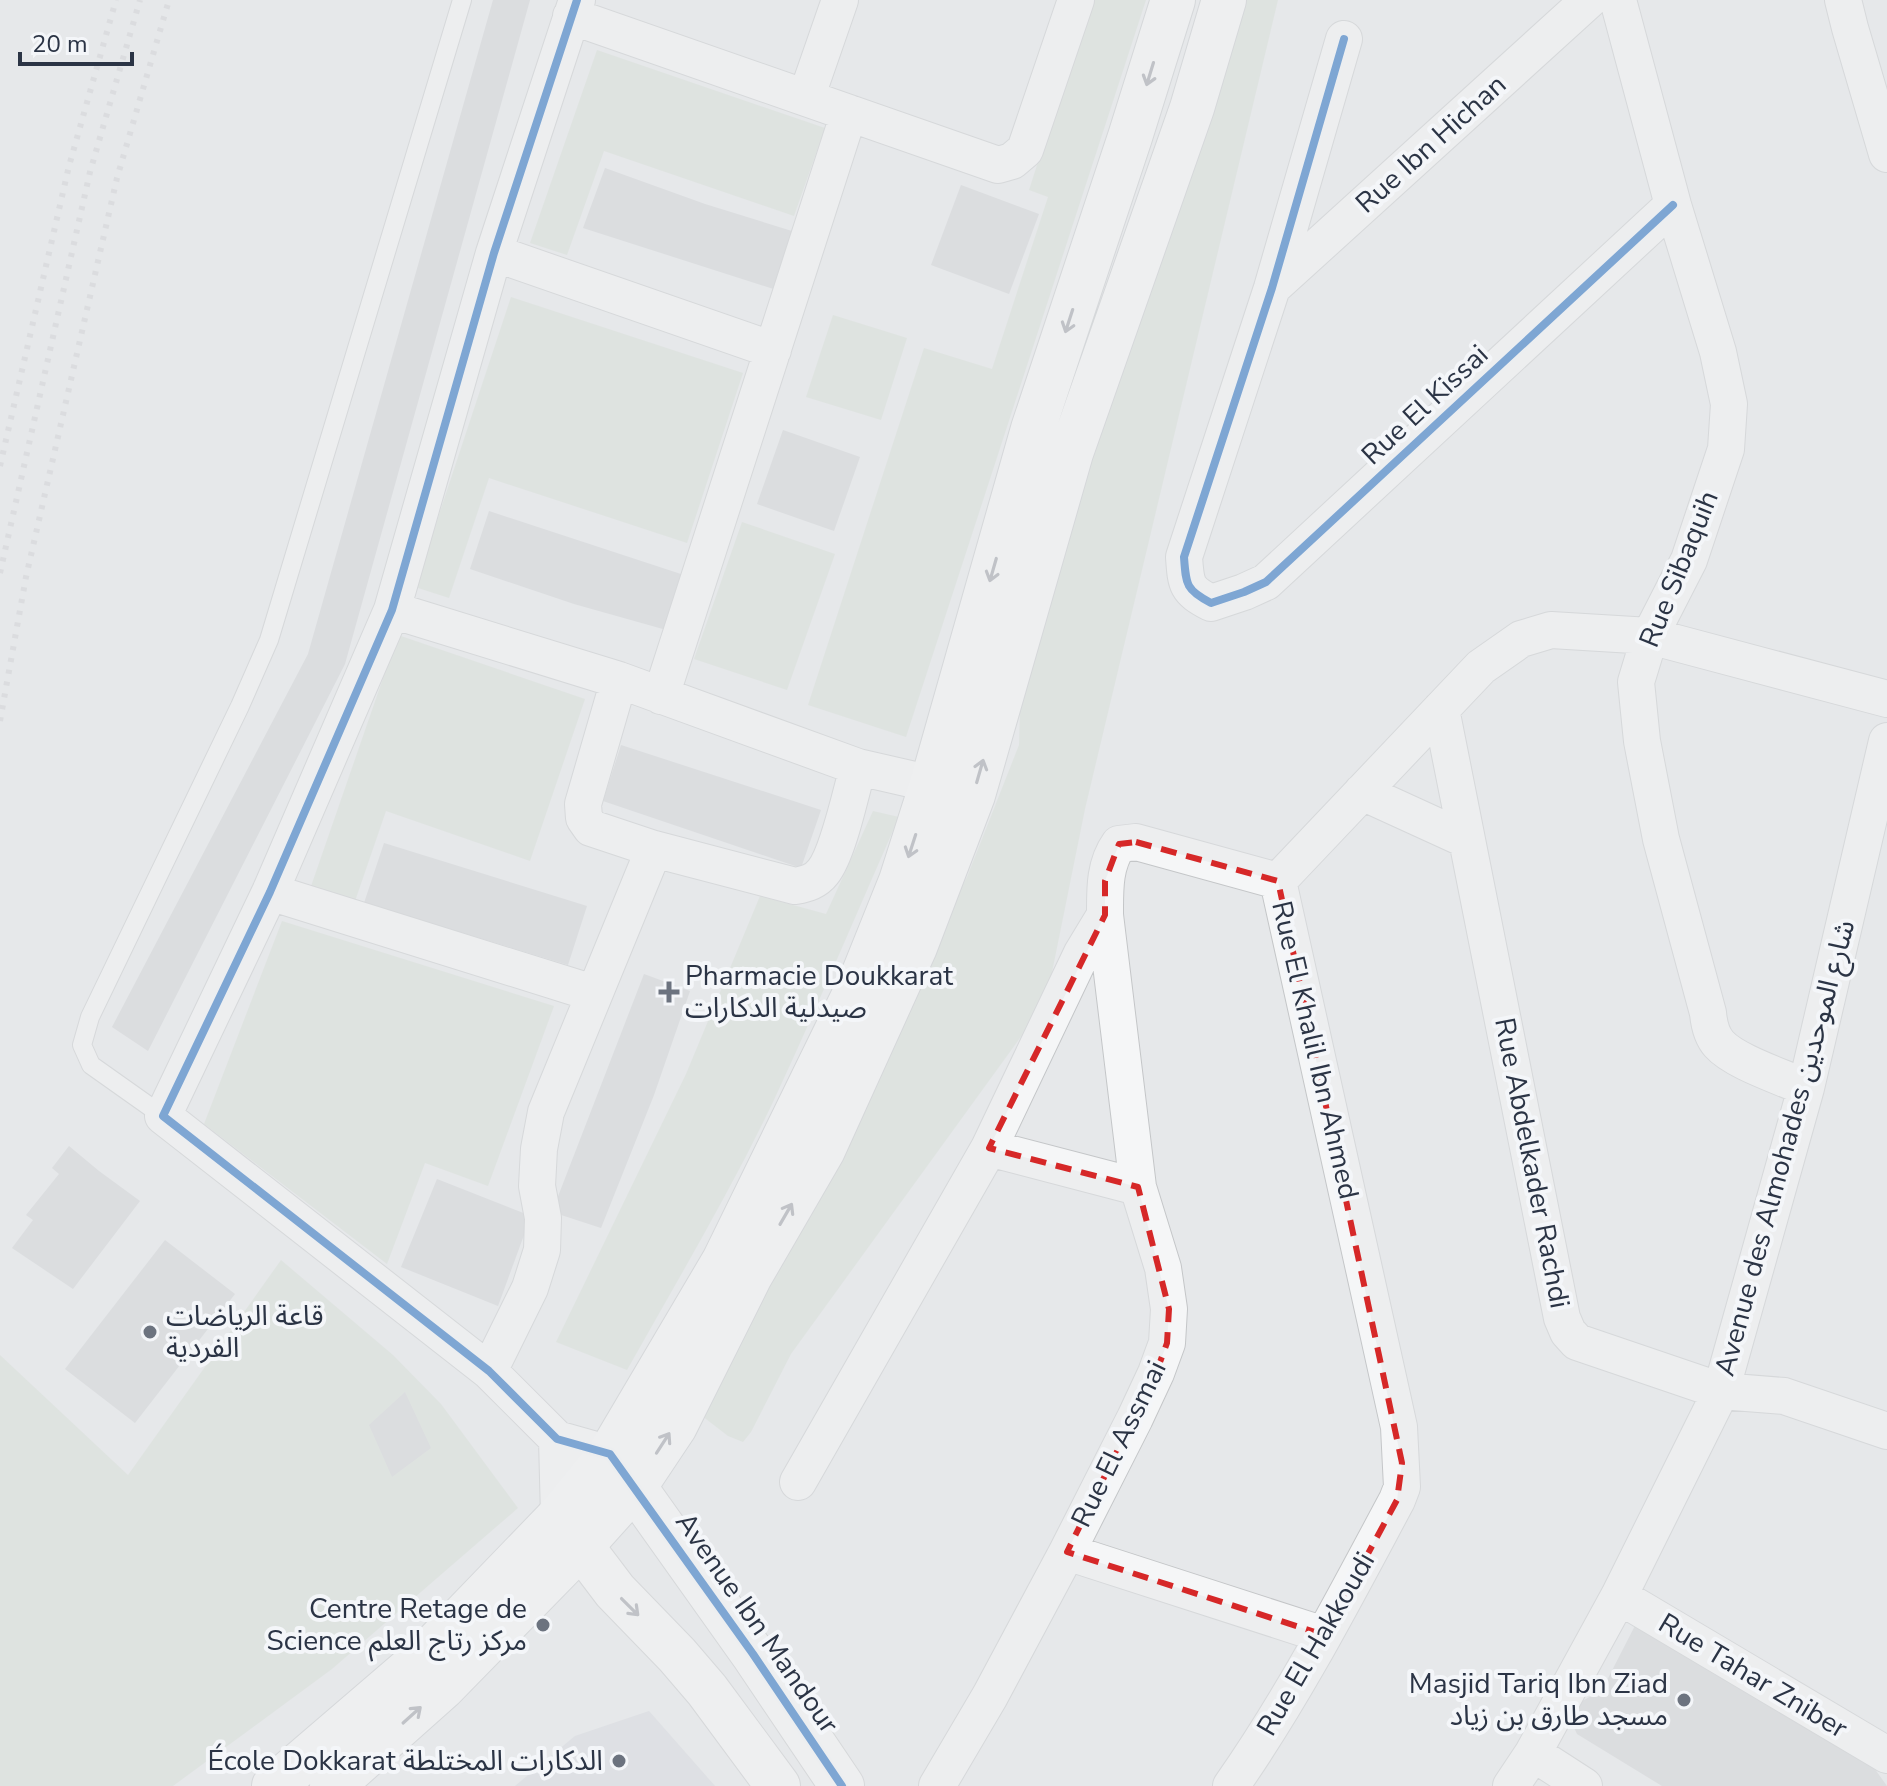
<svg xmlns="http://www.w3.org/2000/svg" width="1887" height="1786" viewBox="0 0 1887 1786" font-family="'Nunito Sans','Noto Sans Arabic',sans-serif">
	<rect width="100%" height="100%" fill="#e6e8ea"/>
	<path fill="#d4d7dd" d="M649,1711L715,1786H515L575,1736Z"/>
	<path fill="#d6ded6" d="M1090,0H1146L906,737L808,705L924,348L992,369L1048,197L1029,190Z
		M1231,0H1278L1085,809L1046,1002L791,1354L751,1432L743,1442L728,1436L684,1402L891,1022L967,877L1019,745L1022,635Z
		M597,50L825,128L794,216L604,151L567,255L530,243Z
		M511,297L743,373L687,543L489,478L449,598L415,587Z
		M833,315L907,338L881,420L806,397Z
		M742,522L835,554L787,690L694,659Z
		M398,635L585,699L530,861L386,811L353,907L309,892Z
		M873,811L899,817C857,912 817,1008 773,1102C729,1194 677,1281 627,1370L556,1342L686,1074L760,896L826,914Z
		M282,921L554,1006L488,1186L425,1163L387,1264L204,1124Z
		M281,1260L393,1355L441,1404L518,1508L332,1669L173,1786H0V1355L128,1475Z"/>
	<path fill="#ced0d3" d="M493,0H530L345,664L148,1051L112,1027L308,654Z
		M605,168L705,204L808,236L789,294L583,228Z
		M961,185L1039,214L1009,294L931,265Z
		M783,430L860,457L834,531L757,504Z
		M489,511L690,577L670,631L574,604L470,569Z
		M621,745L821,810L801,868L603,801Z
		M384,843L587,906L568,965L364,903Z
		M644,974L690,991L654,1095L601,1228L552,1212Z
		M69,1146L99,1171L140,1201L73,1289L12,1248L33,1220L26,1215L59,1174L52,1168Z
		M437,1179L531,1216L498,1306L401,1267Z
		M165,1240L235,1294L135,1423L65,1369Z
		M405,1392L431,1448L392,1477L369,1425Z
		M1641,1614L1859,1747L1887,1786H1662L1577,1734L1566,1710L1602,1690Z"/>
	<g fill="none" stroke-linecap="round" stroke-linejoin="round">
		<defs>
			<path id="lane" d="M163,1116L91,1065L82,1045L90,1017L240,706L269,640L462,0"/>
			<path id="street" d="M577,0L494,253L392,610L270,892L163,1116L489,1371L557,1439L610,1454
				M1618,0L1673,205L1718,352L1729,404L1726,449L1689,560L1650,636L1636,682L1642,741L1661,839L1708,1013C1709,1024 1711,1035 1719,1044C1735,1062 1783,1077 1806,1088
				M1843,0L1850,28L1887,154
				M571,16L998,165L1012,161L1025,150L1076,0
				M1344,39L1272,288L1184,557C1186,585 1186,590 1211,603L1244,592L1266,582L1673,205
				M806,98L840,0
				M494,253L773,350
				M1273,287L1589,0
				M392,610L619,680L858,767L932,784
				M619,680L583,804L584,818L591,828L654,849L795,886C807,884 816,881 823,872C838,854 851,792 858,767
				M661,696L849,113
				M1441,709L1562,1318L1568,1332L1577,1342L1721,1391L1784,1396L1887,1431
				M1362,792L1467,840
				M1278,881L1481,667L1521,639L1551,630L1650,636L1887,699
				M270,892L593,993
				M989,1148L1138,1187
				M489,1371L530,1288L542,1250L543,1218L537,1186L539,1149L546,1112L654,849
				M557,1439L559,1517
				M798,1482L989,1148L1082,953L1105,915
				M1067,1552L1324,1635
				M1619,1596L1887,1755
				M1533,1753L1584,1786
				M937,1786L990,1696L1067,1552L1135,1418L1156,1373L1167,1343L1169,1309L1163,1268L1138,1187L1105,915C1105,890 1104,865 1119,844L1136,842L1278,881
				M1231,1786C1294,1696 1345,1597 1397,1500L1402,1487L1399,1427L1278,881
				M1511,1786L1533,1753L1619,1596L1721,1391L1806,1088L1887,741"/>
			<path id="secondary" d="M613,1457L753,1654L842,1786
				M559,1517L615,1591L677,1655L707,1690L778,1786"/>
			<path id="primary" d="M274,1786L422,1659L559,1517L610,1454L724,1261L860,983L901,881L932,784L1033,429L1130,137L1173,0
				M332,1786L443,1687L580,1547L635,1486L675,1426L750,1276L823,1150L915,947L973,795L1071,453L1192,108L1224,0"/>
		</defs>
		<use href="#lane" stroke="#c4c6c8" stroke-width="20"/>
		<use href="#street" stroke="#c4c6c8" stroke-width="38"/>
		<use href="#secondary" stroke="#c4c6c8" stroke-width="46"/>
		<use href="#primary" stroke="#c2c5c8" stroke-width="46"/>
		<use href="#lane" stroke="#f5f6f7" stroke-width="18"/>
		<use href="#street" stroke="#f5f6f7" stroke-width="36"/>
		<use href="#secondary" stroke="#f8f8f8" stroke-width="44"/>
		<use href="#primary" stroke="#f8f8f8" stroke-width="44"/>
		<path stroke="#cecfd2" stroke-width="6" stroke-dasharray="4 8" stroke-linecap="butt" d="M0,466L69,166L116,0
			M0,573L90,172L140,0
			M0,721L26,577L117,178L169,0"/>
		<defs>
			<path id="cycleway" d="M577,0L494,253L392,610L270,892L163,1116L489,1371L557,1439L610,1454L753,1654L842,1786
				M1344,39L1272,288L1184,557C1186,585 1186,590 1211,603L1244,592L1266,582L1673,205"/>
		</defs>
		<use href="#cycleway" stroke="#f4f6f9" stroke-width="13"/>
		<use href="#cycleway" stroke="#0057b8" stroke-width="8"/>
	</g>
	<defs><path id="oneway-shaft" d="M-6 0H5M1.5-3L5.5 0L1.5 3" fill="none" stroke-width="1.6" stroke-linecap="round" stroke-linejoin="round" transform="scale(2)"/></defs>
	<g stroke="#92969e">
		<use href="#oneway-shaft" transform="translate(1150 74) rotate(107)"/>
		<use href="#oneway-shaft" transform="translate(1069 321) rotate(108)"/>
		<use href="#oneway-shaft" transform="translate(993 570) rotate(106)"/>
		<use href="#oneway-shaft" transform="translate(980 771) rotate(-74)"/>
		<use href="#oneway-shaft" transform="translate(912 846) rotate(108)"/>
		<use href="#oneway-shaft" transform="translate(786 1214) rotate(-60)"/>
		<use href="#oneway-shaft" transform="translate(663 1443) rotate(-57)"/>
		<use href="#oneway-shaft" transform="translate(630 1607) rotate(45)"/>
		<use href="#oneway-shaft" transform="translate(412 1715) rotate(-42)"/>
	</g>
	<path d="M0 0H1887V1786H0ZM1136,842L1278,881L1402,1463L1397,1500L1324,1635L1067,1552L1156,1373L1167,1343L1169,1309L1138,1187L989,1148L1105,915V881L1119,844Z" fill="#e6e8ea" fill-opacity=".55" fill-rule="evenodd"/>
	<path fill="none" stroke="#d62828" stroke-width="6" stroke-dasharray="16 10" stroke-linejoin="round" d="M1136,842L1278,881L1402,1463L1397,1500L1324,1635L1067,1552L1156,1373L1167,1343L1169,1309L1138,1187L989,1148L1105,915V881L1119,844Z"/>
	<g fill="#6c737f" stroke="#f4f6f9" stroke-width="3">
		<path d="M665 980h8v8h8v8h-8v8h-8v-8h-8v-8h8z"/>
		<circle cx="150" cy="1332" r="8"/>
		<circle cx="543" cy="1625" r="8"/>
		<circle cx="1684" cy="1700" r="8"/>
		<circle cx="619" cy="1761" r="8"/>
	</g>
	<g text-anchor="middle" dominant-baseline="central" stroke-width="8" stroke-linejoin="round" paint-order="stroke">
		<g font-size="28" fill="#2b3445" stroke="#f4f6f9">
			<text transform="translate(1431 144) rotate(-42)">Rue Ibn Hichan</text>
			<text transform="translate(1425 405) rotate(-43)">Rue El Kissai</text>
			<text transform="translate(1679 569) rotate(-68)">Rue Sibaquih</text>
			<text transform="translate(1315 1050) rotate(77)">Rue El Khalil Ibn Ahmed</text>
			<text transform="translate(1785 1148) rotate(-75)">Avenue des Almohades شارع الموحدين</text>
			<text transform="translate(1532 1163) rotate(79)">Rue Abdelkader Rachdi</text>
			<text transform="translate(1119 1444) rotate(-64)">Rue El Assmai</text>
			<text transform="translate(757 1623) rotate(55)">Avenue Ibn Mandour</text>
			<text transform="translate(1316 1644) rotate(-60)">Rue El Hakkoudi</text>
			<text transform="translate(1753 1676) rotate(31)">Rue Tahar Zniber</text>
		</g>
		<g font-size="28" fill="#2b3445" stroke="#f4f6f9" text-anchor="end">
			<text x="685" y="976" text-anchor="start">Pharmacie Doukkarat<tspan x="685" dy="32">صيدلية الدكارات</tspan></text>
			<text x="166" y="1316" text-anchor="start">قاعة الرياضات<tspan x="166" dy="32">الفردية</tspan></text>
			<text x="527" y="1609">Centre Retage de<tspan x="527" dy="32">Science مركز رتاج العلم</tspan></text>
			<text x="1668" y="1684">Masjid Tariq Ibn Ziad<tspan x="1668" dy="32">مسجد طارق بن زياد</tspan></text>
			<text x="603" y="1761">École Dokkarat الدكارات المختلطة</text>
		</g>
	</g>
	<path d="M20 52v12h112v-12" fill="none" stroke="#2b3445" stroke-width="4"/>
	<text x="32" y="52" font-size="24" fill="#2b3445" stroke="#f4f6f9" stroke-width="6" paint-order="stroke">20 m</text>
</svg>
